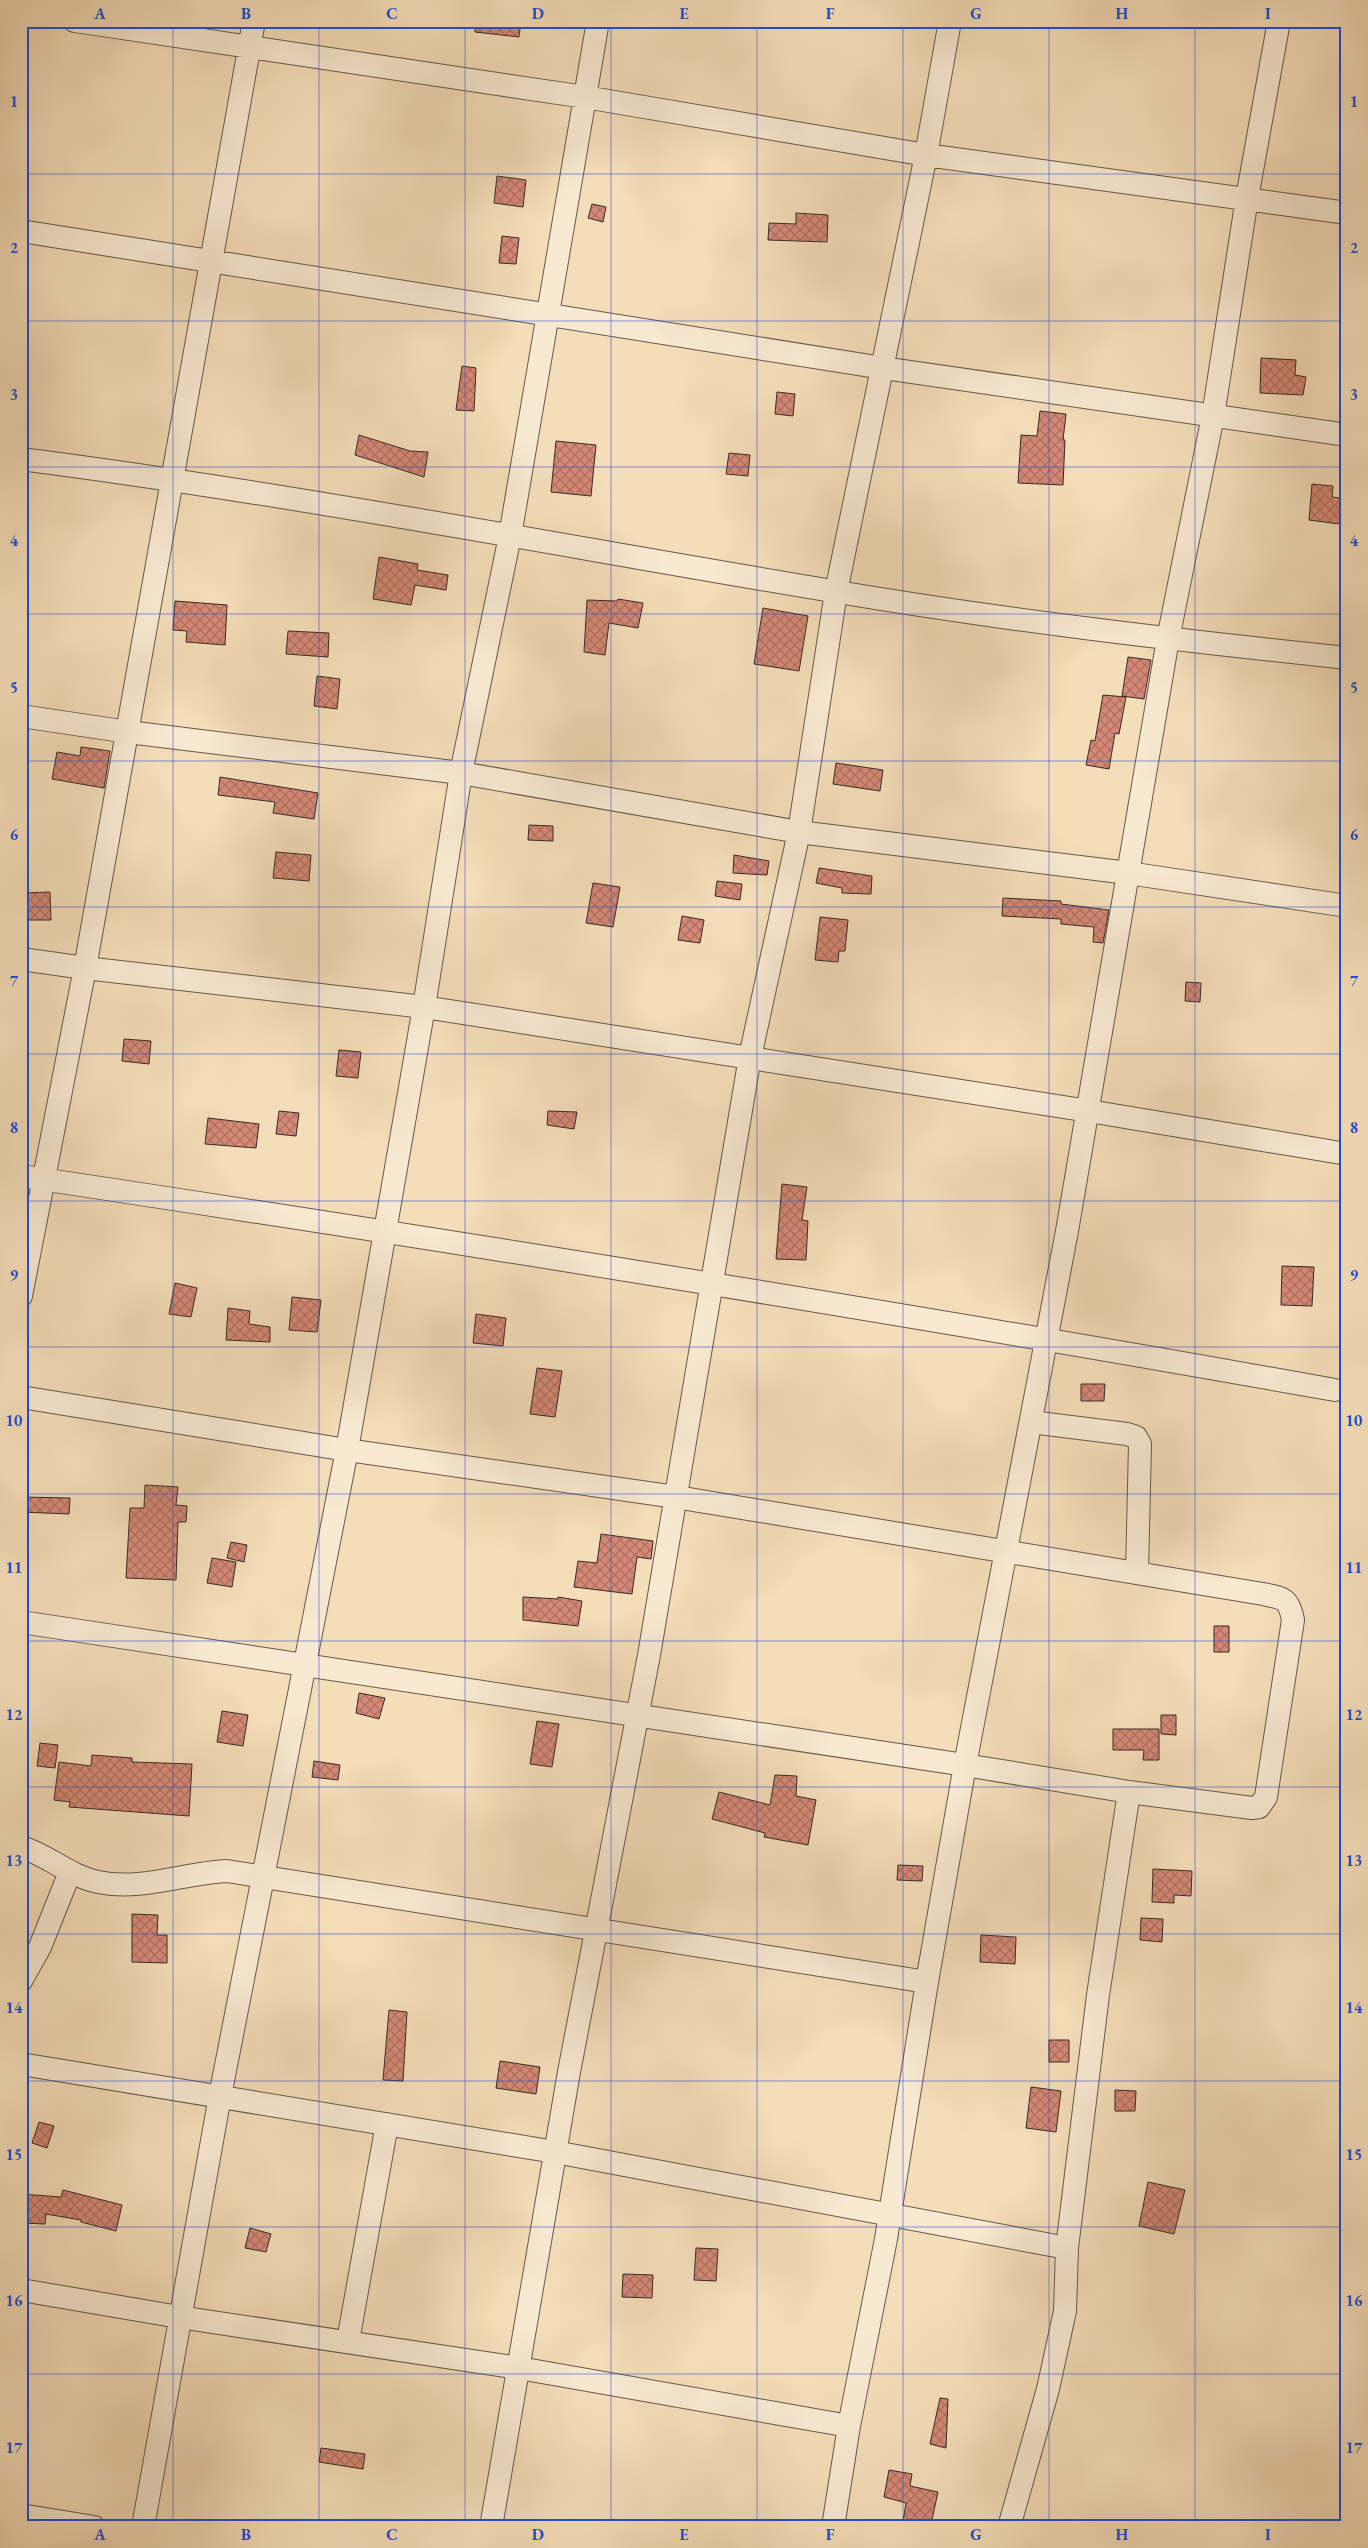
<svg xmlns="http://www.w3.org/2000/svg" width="1368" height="2548" viewBox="0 0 1368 2548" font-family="'EB Garamond',serif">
	<defs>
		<pattern id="building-cross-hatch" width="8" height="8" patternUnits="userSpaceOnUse" patternTransform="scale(1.25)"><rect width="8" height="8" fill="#d68976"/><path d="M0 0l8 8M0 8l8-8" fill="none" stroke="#ae7061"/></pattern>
	</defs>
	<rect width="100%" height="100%" fill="#f4ddb9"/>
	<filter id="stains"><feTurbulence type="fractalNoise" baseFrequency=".004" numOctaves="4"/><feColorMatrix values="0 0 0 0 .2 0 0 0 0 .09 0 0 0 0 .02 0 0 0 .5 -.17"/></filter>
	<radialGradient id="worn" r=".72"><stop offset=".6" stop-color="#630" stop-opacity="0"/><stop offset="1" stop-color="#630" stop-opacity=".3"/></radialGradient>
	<path fill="url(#building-cross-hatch)" stroke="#372b24" d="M476,21H521L519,37L475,32Z
		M497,176L526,180L523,207L494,203Z
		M592,204L606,207L603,222L588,218Z
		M796,213L828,215L827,242L768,240L769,223L796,224Z
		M502,236L519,238L516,264L499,263Z
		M1261,358L1296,360L1295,375L1306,377L1303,395L1260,393Z
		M462,366L476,368L474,411L456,410Z
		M777,392L795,394L793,416L775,414Z
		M1040,411L1066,414L1063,440H1065L1063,485L1018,483L1021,435L1037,436Z
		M359,435L410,451L428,452L424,477L355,455Z
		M556,441L596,445L591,496L551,492Z
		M729,453L750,455L748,476L726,474Z
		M1312,484L1333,486L1332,497L1347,499V525L1309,520Z
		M379,557L418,564L417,570L448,575L446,590L415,585L411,605L373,599Z
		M618,599L643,603L638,628L609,623L605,655L584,652L587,600L617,601Z
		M175,601L227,605L225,645L186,642L187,631L173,630Z
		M763,608L808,616L799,671L754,664Z
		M288,631L329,633L328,657L286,654Z
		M1128,657L1151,660L1144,699L1122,696Z
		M317,676L340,679L337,709L314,706Z
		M1103,695L1126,697L1119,734L1115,733L1109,769L1086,765L1091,740L1095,741Z
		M81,747L110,751L104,788L52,779L57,752L80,756Z
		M836,763L883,770L880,791L833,784Z
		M220,777L318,793L314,819L273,813L275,802L218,795Z
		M529,825L553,826V841L528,840Z
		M276,852L311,855L309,881L273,878Z
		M734,855L769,861L767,875L733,873Z
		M819,868L872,876L871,894L842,893V888L816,883Z
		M717,881L742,884L740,900L715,896Z
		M593,883L620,887L613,927L586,923Z
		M50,892L51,920H24L23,893Z
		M1003,898L1061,901V904L1109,910L1103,943L1093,942L1094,927L1061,924V919L1002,916Z
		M682,916L704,920L700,943L678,940Z
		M820,917L848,920L845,951H839L838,962L815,960Z
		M1186,982L1201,983L1200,1002L1185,1001Z
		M124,1039L151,1041L149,1064L122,1061Z
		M339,1050L361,1052L358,1078L336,1076Z
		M279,1111L299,1113L296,1136L276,1134Z
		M548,1111L577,1112L574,1129L547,1125Z
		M208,1118L259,1124L256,1148L205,1144Z
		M782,1184L807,1187L802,1220L808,1221L806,1260L776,1259Z
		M1282,1266L1314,1267L1312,1306L1281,1305Z
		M175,1283L197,1288L191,1317L169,1314Z
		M292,1297L321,1300L317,1332L289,1330Z
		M228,1308L250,1311L249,1324L270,1327V1342L226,1340Z
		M476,1314L506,1318L503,1346L473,1343Z
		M537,1368L562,1371L555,1417L530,1414Z
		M1081,1384H1105L1104,1401H1081Z
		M145,1485L178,1487L176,1505L187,1506L186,1522H178L176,1580L126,1578L130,1508H144Z
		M22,1497L70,1498L69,1514L21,1512Z
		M601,1534L653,1541L651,1559L637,1557L632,1594L574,1587L578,1561L597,1563Z
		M231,1542L247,1545L244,1562L227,1558Z
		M212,1558L236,1562L232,1587L207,1583Z
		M523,1597L558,1599V1597L582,1601L578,1626L523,1620Z
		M1214,1626H1229V1652H1214Z
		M359,1693L385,1698L379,1719L356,1713Z
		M222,1711L248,1715L243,1746L217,1742Z
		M1161,1715H1176V1735L1161,1734Z
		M537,1721L559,1724L552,1767L530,1764Z
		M1113,1729H1159V1760H1143L1144,1750H1113Z
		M40,1743L58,1745L55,1768L37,1766Z
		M92,1755L132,1758V1762L192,1764L189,1816L69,1807L70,1802L54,1800L59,1762L91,1766Z
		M314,1761L340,1765L338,1780L312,1777Z
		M775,1775L797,1776L796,1796L816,1800L808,1845L764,1837L765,1833L712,1819L719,1792L770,1805Z
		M898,1865L923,1866L922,1881L897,1880Z
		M1153,1869L1192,1871L1191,1896L1174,1895V1903L1152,1902Z
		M132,1914L158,1915L157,1935H167V1963L132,1962Z
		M1141,1918L1163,1919L1162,1942L1140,1940Z
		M981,1935L1016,1937L1015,1964L980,1962Z
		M389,2010L407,2012L403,2081L383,2080Z
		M1049,2040H1069V2062H1049Z
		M500,2061L540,2067L536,2094L496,2088Z
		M1031,2087L1061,2091L1056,2132L1026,2128Z
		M1115,2090L1136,2091L1135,2111H1115Z
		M39,2122L54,2126L47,2148L32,2143Z
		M1148,2182L1185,2190L1174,2234L1139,2226Z
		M63,2190L122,2205L116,2231L81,2222V2220L46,2214L45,2224L21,2223V2194L61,2197Z
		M250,2228L271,2234L266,2252L245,2248Z
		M696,2248L718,2249L716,2281L694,2280Z
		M623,2274L653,2275L652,2298L622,2297Z
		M940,2398L948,2399L946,2448L930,2444Z
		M321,2448L365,2454L363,2469L319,2462Z
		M889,2470L912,2474L910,2486L938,2492L931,2524L919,2522L918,2527H902L906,2503L884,2497Z"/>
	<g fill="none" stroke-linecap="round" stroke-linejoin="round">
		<defs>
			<path id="minor" d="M75,21L585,97L926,155L1347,213
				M21,231L883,368L1347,435
				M21,459C293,494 562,546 832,591C1003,620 1175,640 1347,658
				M21,716L128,732L461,773L799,832L1128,873L1347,906
				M21,959L85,968L424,1007L1089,1111L1347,1154
				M21,1176C460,1242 898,1312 1335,1390
				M21,1296L85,968L254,21
				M21,1397L347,1450L676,1497L1263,1594C1283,1598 1289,1598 1293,1620L1266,1797L1259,1807L1252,1808L1129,1792L965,1765L21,1622
				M1031,1422L1127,1434L1136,1437L1140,1444L1137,1573
				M21,1847C48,1855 69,1876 98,1882C142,1891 183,1873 227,1871L927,1982
				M21,1981L40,1947L70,1872
				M21,2064L555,2152L1067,2248
				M21,2290L179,2317L519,2368L849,2426
				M348,2341L387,2124
				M21,2515L94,2527
				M143,2527L220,2096L347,1450L424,1007L461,773L510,536L598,21
				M491,2527L569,2072L649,1655L750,1057L799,832L836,592L926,155L950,21
				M833,2527L849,2426L886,2239L927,1982L965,1765L1067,1231L1168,639L1213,416L1247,198L1279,21
				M1009,2527L1048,2389L1065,2311L1067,2248L1098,1995L1129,1792"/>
		</defs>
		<use href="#minor" stroke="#665849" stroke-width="24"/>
		<use href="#minor" stroke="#f8e9d2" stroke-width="22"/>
	</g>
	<path fill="none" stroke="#1d4ed8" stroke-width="1" stroke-opacity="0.55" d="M173,21V2527M319,21V2527M465,21V2527M611,21V2527M757,21V2527M903,21V2527M1049,21V2527M1195,21V2527M21,174H1347M21,321H1347M21,467H1347M21,614H1347M21,761H1347M21,907H1347M21,1054H1347M21,1201H1347M21,1347H1347M21,1494H1347M21,1641H1347M21,1787H1347M21,1934H1347M21,2081H1347M21,2227H1347M21,2374H1347"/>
	<rect width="1368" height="2548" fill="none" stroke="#f4ddb9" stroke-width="55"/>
	<rect x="28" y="28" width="1312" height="2492" fill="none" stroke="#1d4ed8" stroke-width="2"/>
	<g font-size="16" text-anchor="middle" font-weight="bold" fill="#1d4ed8">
		<text x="100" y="19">A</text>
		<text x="246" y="19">B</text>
		<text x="392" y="19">C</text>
		<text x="538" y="19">D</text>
		<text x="684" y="19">E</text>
		<text x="830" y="19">F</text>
		<text x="976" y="19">G</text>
		<text x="1122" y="19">H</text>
		<text x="1268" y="19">I</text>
		<text x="14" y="107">1</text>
		<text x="1354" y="107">1</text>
		<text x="14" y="253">2</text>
		<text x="1354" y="253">2</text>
		<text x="14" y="400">3</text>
		<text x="1354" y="400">3</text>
		<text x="14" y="546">4</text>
		<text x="1354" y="546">4</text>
		<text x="14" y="693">5</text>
		<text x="1354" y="693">5</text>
		<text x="14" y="840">6</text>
		<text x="1354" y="840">6</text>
		<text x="14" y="986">7</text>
		<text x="1354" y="986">7</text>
		<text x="14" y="1133">8</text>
		<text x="1354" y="1133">8</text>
		<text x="14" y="1280">9</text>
		<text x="1354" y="1280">9</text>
		<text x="14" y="1426">10</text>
		<text x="1354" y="1426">10</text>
		<text x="14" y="1573">11</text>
		<text x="1354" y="1573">11</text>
		<text x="14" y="1720">12</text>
		<text x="1354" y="1720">12</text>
		<text x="14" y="1866">13</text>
		<text x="1354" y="1866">13</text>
		<text x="14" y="2013">14</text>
		<text x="1354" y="2013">14</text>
		<text x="14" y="2160">15</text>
		<text x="1354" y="2160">15</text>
		<text x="14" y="2306">16</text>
		<text x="1354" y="2306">16</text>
		<text x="14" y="2453">17</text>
		<text x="1354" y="2453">17</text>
		<text x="100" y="2540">A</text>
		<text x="246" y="2540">B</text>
		<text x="392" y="2540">C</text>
		<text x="538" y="2540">D</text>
		<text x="684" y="2540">E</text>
		<text x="830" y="2540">F</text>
		<text x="976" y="2540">G</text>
		<text x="1122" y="2540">H</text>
		<text x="1268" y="2540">I</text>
	</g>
	<rect width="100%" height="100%" filter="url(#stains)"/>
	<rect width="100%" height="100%" fill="url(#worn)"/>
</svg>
